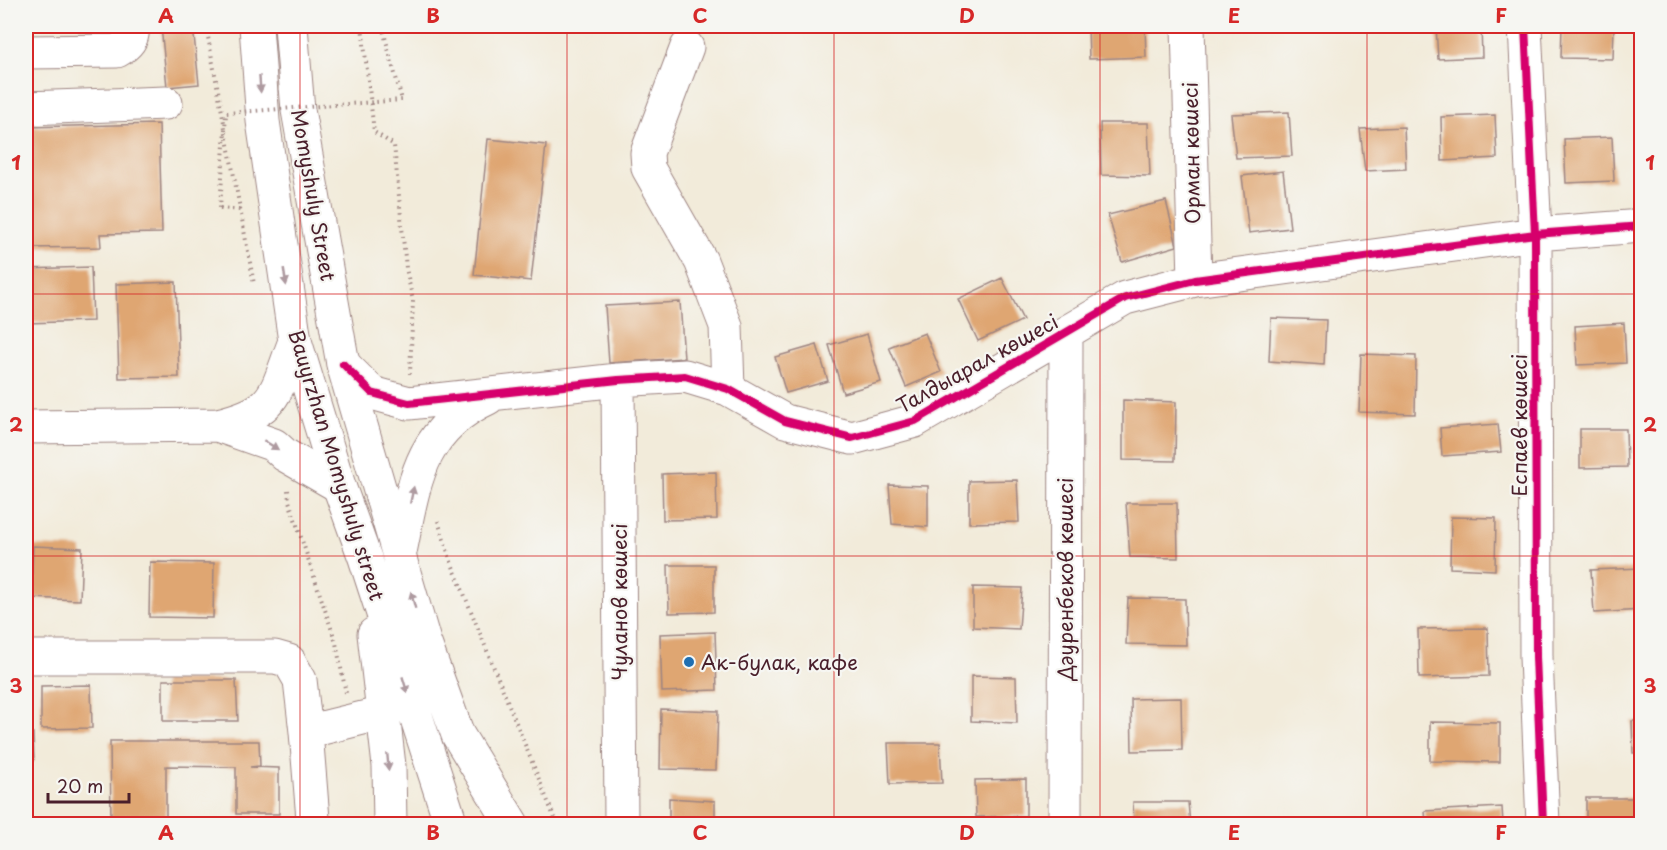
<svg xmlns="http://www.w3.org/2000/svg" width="1667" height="850" viewBox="0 0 1667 850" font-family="'Playpen Sans',sans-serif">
	<rect width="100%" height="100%" fill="#f6f6f2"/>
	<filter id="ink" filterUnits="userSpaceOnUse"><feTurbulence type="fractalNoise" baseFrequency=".0167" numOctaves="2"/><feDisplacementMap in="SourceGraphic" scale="12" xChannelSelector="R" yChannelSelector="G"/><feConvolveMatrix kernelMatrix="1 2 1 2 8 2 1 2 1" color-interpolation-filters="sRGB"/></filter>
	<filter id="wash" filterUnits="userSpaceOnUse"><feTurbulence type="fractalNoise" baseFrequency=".008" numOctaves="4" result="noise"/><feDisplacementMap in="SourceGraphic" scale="24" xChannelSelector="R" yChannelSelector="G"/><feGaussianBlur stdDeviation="1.35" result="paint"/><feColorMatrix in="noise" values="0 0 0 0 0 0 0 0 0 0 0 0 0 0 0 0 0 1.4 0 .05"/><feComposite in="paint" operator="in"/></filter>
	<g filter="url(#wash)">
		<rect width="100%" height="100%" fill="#f2ebda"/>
		<g id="blocks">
			<path fill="#dfa672" d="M161,26H193L199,84L167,87Z
				M1088,26H1145L1146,57L1089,59Z
				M1436,26H1481L1482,57L1438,59Z
				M1562,26H1614L1613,59L1561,58Z
				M1289,112L1292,156L1236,158L1231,114Z
				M1495,115L1497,158L1442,161L1441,117Z
				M1100,123H1148L1150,176L1101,175Z
				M159,124L162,233L100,234L101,247L26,248V127Z
				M1404,127L1406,169L1365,171L1360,129Z
				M1612,137L1614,181L1566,183L1564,139Z
				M488,139L546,145L531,281L474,275Z
				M1283,171L1290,228L1249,233L1242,176Z
				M1166,201L1177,246L1122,262L1108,215Z
				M91,267L93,321L26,323V269Z
				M1002,278L1023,320L978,341L958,299Z
				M176,282L179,377L119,378L116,284Z
				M680,302L684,358L609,363L605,306Z
				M1271,318L1326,320L1324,365L1269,361Z
				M1624,323L1626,363L1577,365L1575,326Z
				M925,333L941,372L906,387L889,347Z
				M867,334L881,382L843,393L829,345Z
				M817,345L828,381L786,393L775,357Z
				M1361,354L1416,356L1415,414L1359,412Z
				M1123,400L1176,402L1175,461L1123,460Z
				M1498,424L1501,452L1442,456L1440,428Z
				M1580,429H1626L1627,467L1580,468Z
				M716,472L717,519L663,520L662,474Z
				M1017,480L1019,522L969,523V481Z
				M889,485L928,486V527L892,524Z
				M1126,503H1177L1178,558L1130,557Z
				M1451,517L1496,518L1495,570L1450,568Z
				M33,546L82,548L80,600L31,598Z
				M150,562L214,563L213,618L149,617Z
				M668,565H714V612L669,613Z
				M1642,568V610L1594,613L1591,570Z
				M973,587L1022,588L1019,629L973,627Z
				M1128,598L1185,599L1186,645L1126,644Z
				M1488,628L1489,676L1419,678L1418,629Z
				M715,632L717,690L662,692L660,634Z
				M971,676L1016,677L1017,723L971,721Z
				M163,680H236L238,721H163Z
				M91,685L92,728L41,729V686Z
				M1181,698L1182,750L1132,751L1131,699Z
				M661,709L718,711L716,770L660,769Z
				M1632,721H1642V753H1633Z
				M1430,722L1500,723V762L1430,761Z
				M26,733H33L34,761H26Z
				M110,741H259L260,766L250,767L279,768V814H236V767L166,766V824H111Z
				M888,743H940L942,783L890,784Z
				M1026,779V816L976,817L975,780Z
				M26,787H28L29,824H26Z
				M669,798L715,801V824H669Z
				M1586,798H1642V824H1586Z
				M1133,802H1188L1190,824H1134Z
				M1502,807L1503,824H1426L1425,811Z"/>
		</g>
	</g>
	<g filter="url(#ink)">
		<use href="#blocks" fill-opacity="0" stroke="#9e8582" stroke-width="1.5"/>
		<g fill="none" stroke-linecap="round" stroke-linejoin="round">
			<defs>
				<path id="minor" d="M1188,26L1195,280
					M1525,26L1535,234L1536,657L1543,824
					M687,47L647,153L648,168L701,261L726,326L728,389
					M26,52L117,51C128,45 134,38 132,26
					M26,108L166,103
					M343,364L372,393L409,403L618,380L685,376L728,389L785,421L852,438L915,421L1125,298L1195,280L1535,234L1642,226
					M618,380L621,824
					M217,425L274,445L285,455L339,486
					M26,427L217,425C278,411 274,395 295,341
					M400,552C414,485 418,430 488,398
					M26,657H275L289,661L300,680L306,732L383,713
					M306,732L313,819
					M1065,824L1066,333"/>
				<path id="major" d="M256,26L263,121L295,341L339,486L365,558L451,824
					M291,26L298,110L343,364L424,641L458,735L512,824
					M374,634L389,766L390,824"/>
			</defs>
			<use href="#minor" stroke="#9e8582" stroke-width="35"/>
			<use href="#major" stroke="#9e8582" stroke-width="35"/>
			<path stroke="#9e8582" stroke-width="4" stroke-dasharray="1.5 4.5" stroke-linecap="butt" d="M206,26L254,284
				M362,26L374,132L394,145L406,268L413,301L410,374
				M382,26L402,100
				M220,208L240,210
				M288,490L289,501L336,643L346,693
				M438,521L450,559L557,824"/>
			<use href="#minor" stroke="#fff" stroke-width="33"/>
			<use href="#major" stroke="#fff" stroke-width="33"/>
			<path stroke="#9e8582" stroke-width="4" stroke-dasharray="1.5 4.5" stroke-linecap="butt" d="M220,208L226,113L402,100"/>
			<defs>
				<path id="cycleway" d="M1525,26L1535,234L1536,657L1543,824
					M343,364L372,393L409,403L618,380L685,376L728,389L785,421L852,438L915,421L1125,298L1195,280L1535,234L1642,226"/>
			</defs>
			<use href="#cycleway" stroke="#f6f6f2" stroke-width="11"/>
			<use href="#cycleway" stroke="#d6006c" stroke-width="8"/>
		</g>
		<defs><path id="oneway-solid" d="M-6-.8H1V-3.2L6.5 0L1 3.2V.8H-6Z" transform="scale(1.5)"/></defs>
		<g fill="#ae9aa0">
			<use href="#oneway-solid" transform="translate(260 84) rotate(86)"/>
			<use href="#oneway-solid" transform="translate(285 277) rotate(81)"/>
			<use href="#oneway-solid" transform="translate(271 445) rotate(32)"/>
			<use href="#oneway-solid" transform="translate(412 495) rotate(-78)"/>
			<use href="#oneway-solid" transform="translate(413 600) rotate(-105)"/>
			<use href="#oneway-solid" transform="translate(405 685) rotate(73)"/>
			<use href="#oneway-solid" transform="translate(388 762) rotate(85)"/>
		</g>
	</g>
	<path fill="none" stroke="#d62828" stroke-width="1.5" stroke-opacity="0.55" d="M300,26V824M567,26V824M834,26V824M1100,26V824M1367,26V824M26,294H1642M26,556H1642"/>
	<circle fill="#1f6fb2" stroke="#f6f6f2" stroke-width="2" cx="689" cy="662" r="6"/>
	<g text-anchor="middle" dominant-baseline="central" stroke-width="4.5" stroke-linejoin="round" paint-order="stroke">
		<g font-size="20" fill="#4a1f2b" stroke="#f6f6f2">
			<text transform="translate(1191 153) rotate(-91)">Орман көшесі</text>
			<text transform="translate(314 195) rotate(80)">Momyshuly Street</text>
			<text transform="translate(977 363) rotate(-29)">Талдыарал көшесі</text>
			<text transform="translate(1519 425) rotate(-90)">Еспаев көшесі</text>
			<text transform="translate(337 465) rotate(73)">Bauyrzhan Momyshuly street</text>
			<text transform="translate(1065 579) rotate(-90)">Дәуренбеков көшесі</text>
			<text transform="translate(619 602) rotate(-90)">Чуланов көшесі</text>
		</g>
		<g font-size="20" fill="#4a1f2b" stroke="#f6f6f2" text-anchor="start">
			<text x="701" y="662">Ак-булак, кафе</text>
		</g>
	</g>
	<rect width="1667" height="850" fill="none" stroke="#f6f6f2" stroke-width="66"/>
	<path d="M48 793v9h81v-9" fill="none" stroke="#4a1f2b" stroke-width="3"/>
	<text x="57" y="793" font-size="18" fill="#4a1f2b" stroke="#f6f6f2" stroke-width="4.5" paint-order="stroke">20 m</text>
	<rect x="33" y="33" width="1601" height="784" fill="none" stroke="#d62828" stroke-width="2"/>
	<g font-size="20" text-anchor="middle" font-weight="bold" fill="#d62828">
		<text x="166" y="23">A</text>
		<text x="433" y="23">B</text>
		<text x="700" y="23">C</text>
		<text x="967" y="23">D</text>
		<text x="1234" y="23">E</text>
		<text x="1501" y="23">F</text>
		<text x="16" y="170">1</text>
		<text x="1650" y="170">1</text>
		<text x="16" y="432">2</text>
		<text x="1650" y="432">2</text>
		<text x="16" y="693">3</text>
		<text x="1650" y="693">3</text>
		<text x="166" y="840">A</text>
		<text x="433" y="840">B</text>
		<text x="700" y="840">C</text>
		<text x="967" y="840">D</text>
		<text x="1234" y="840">E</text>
		<text x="1501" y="840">F</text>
	</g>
</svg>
